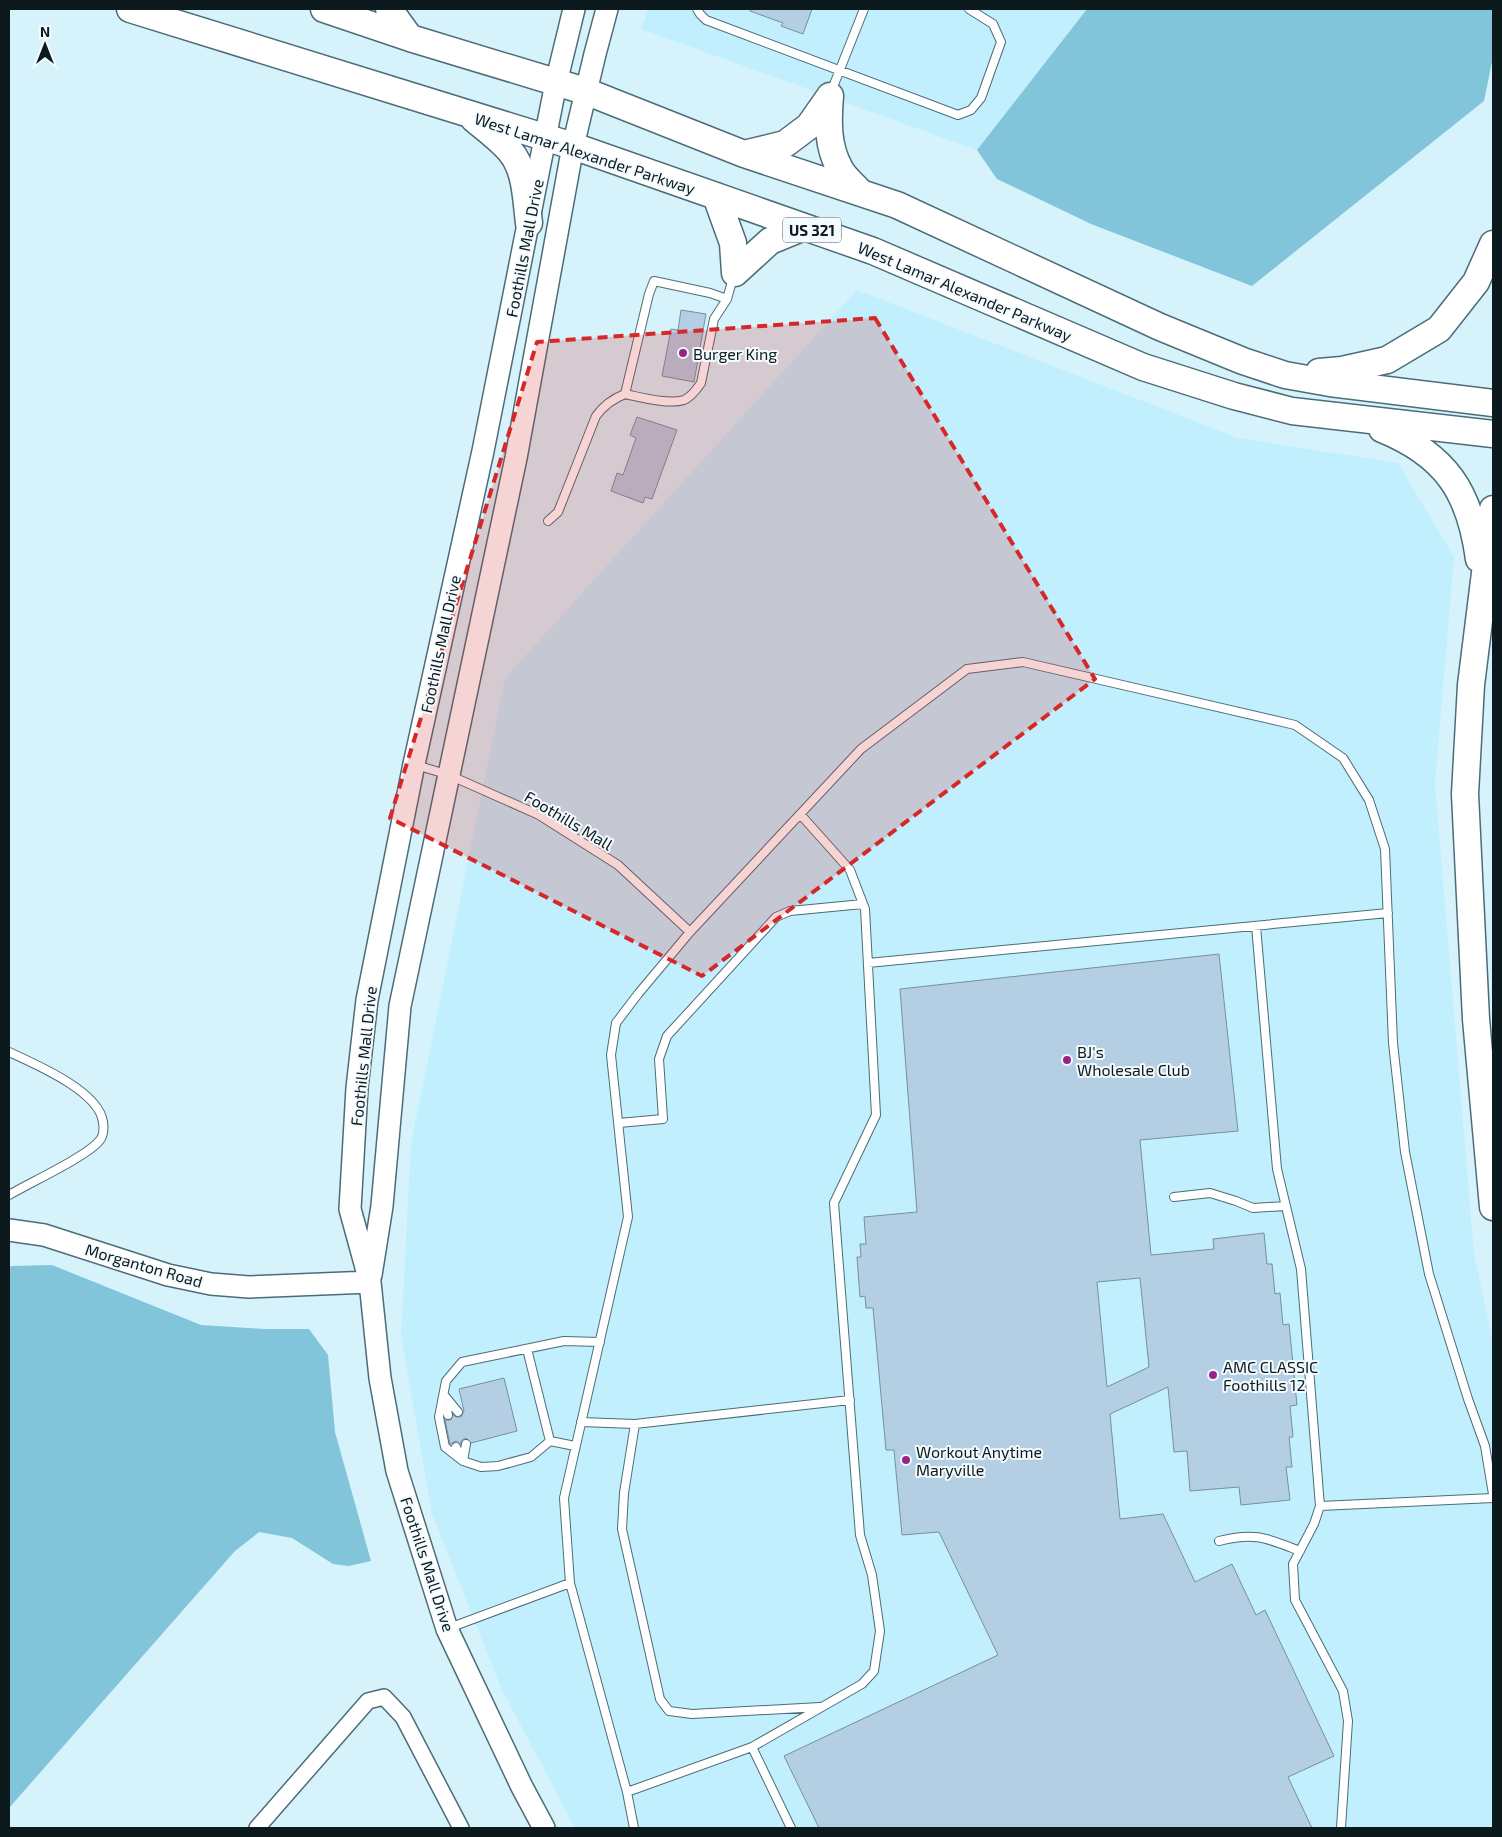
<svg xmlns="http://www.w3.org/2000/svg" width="1502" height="1837" viewBox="0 0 1502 1837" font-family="'Exo 2',sans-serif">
	<rect width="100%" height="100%" fill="#d6f3fc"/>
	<path fill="#c1effe" d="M649,9H1087L977,150L641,29Z
		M857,290L1238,438L1398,463L1454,557L1435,784L1474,1254L1493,1341V1828H575L501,1688L432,1514L401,1336L411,1143L505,678Z"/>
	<path fill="#82c5db" d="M1087,9H1493V57L1484,101L1252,286L1091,224L997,179L977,150Z
		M52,1265L201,1325L264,1329H309L328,1355L335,1432L371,1561L349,1566L333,1564L292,1538L259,1532L235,1551L9,1808V1269L11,1266Z"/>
	<path fill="#b4cee3" stroke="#768fa2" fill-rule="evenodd" d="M750,9H812L803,34L781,26L783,23L750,11Z
		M681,310L706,314L694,382L662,376L671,329L678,330Z
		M637,417L677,430L652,499L645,497L643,503L611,491L617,473L623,475L636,438L630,435Z
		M1219,954L1238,1131L1140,1140L1151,1255L1214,1249L1213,1239L1264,1233L1267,1264H1272L1275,1294L1280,1293L1283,1325L1289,1324L1297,1405L1290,1406L1293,1437H1289L1292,1467H1286L1290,1500L1241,1505L1239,1487L1190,1491L1187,1451L1174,1452L1168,1387L1110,1414L1120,1519L1163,1514L1195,1582L1232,1564L1256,1615L1265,1610L1334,1756L1288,1777L1312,1828H819L784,1756L998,1655L939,1532L902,1535L894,1450H886L873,1308H866L865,1296L860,1297L857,1257H861L860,1244H866L864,1217L917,1212L900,989ZM1140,1278L1149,1367L1107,1387L1097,1282Z
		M504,1378L517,1431L471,1443L466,1438L462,1440L460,1444L456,1441L450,1444L445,1420H451L453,1415L456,1417H461L464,1411L459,1389Z"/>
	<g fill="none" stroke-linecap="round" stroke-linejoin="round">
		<defs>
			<path id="lane" d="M697,9L700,14L706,20L958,115L971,110L981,98L1001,42L993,24L969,9
				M831,92L864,9
				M625,394C640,397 669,405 684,400C691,397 697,389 701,383L714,319L727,299
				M548,521L558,512L596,416C604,405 612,399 625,394L649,294L654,281L710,293L727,299L733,278
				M416,765L449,775L539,815L618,865L690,932
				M1256,926L1277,1169L1301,1269L1320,1506L1314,1524L1293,1564L1295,1600L1343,1691L1348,1721L1341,1828
				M868,963L1388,913
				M9,1052C35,1064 99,1091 103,1122C104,1129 104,1135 100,1140C88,1156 29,1183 9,1195
				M619,1123L663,1119L659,1059L667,1036L776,917L790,911L863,904
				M1174,1197L1210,1193L1236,1201L1253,1208L1286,1206
				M527,1349L550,1441
				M444,1395L458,1412
				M445,1399L448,1415
				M581,1422L635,1424L850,1400
				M635,1424L624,1493L622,1529L660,1699L669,1711L692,1714L820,1707
				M550,1441L531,1457L498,1466L481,1467L463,1461L445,1447L439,1417L446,1381L462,1362L564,1341L600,1342
				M550,1441L575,1446
				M456,1447L462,1459
				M463,1461L466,1444
				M1320,1506L1493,1498
				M1219,1541C1256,1532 1266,1538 1300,1551
				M449,1628L570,1583
				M752,1747L791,1828
				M627,1792L752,1747L862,1684L874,1671L880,1631L872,1575L860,1535L834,1203L876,1115L865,909L850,870L800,814
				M634,1828L627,1792L570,1583L564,1498L628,1217L611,1055L616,1023L638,994L690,932L861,749L967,669L1023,662L1295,725L1343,758L1369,800L1385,849L1393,1043L1405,1152L1429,1274L1468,1399L1485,1446L1493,1494"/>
			<path id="street" d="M257,1828L368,1701L384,1697L403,1717L461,1828"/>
			<path id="secondary" d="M9,1230L44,1235L168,1275L211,1284L249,1287L370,1282
				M371,1275L382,1206L400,1006L516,458L573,146L595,54L607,9
				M544,1828L522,1787L447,1629L397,1471L380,1378L370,1282L350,1209L357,1088L367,1000L414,764L483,451L556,83L574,9"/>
			<path id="highway" d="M130,9L573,146L873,251L1143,367L1234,396L1292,411L1493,434
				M324,9L410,38L585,91L744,154L897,205L1160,327L1243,361L1285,375L1330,383L1493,403
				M389,9L410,38
				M830,96C828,121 827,146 840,169C844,177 854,185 860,192
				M474,119C486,129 500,139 510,151C526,169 526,200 529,223
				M744,154L785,144L809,126L830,96
				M716,196L733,243L735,273
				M735,273L770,241L804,227
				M1319,372L1342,370L1387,360L1439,329L1476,282L1493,244
				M1382,429C1446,455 1470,492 1479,559
				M1493,509L1471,685L1465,794L1476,1019L1493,1207"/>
		</defs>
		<use href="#lane" stroke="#4c6c77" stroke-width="10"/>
		<use href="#street" stroke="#4c6c77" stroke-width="18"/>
		<use href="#secondary" stroke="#4c6c77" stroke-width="24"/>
		<use href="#highway" stroke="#4c6c77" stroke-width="29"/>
		<use href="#lane" stroke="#fff" stroke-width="8"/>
		<use href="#street" stroke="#fff" stroke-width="15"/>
		<use href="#secondary" stroke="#fff" stroke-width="21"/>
		<use href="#highway" stroke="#fff" stroke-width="26"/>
	</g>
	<path fill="#d62828" fill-opacity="0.2" stroke="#d62828" stroke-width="4" stroke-dasharray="10 6" stroke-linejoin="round" d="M875,318L1095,679L702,976L390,818L537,342Z"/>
	<g fill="#942686" stroke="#f4fbfe" stroke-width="2">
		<circle cx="683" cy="353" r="5"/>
		<circle cx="1067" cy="1060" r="5"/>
		<circle cx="1213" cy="1375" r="5"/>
		<circle cx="906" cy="1460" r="5"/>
	</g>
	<g text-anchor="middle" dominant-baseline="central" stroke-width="4" stroke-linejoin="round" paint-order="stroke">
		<rect fill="#f4fbfe" stroke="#525e61" stroke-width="1" x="783" y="217.5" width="58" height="25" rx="4"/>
		<g font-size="15" font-weight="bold" fill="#0c1a1e">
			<text x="812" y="230">US 321</text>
		</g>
		<g font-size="16" fill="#0c1a1e" stroke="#f4fbfe">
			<text transform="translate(585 153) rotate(18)">West Lamar Alexander Parkway</text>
			<text transform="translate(524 248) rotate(-79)">Foothills Mall Drive</text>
			<text transform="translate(965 291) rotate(23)">West Lamar Alexander Parkway</text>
			<text transform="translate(440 644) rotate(-78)">Foothills Mall Drive</text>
			<text transform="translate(569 820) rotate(31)">Foothills Mall</text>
			<text transform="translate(363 1056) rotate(-84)">Foothills Mall Drive</text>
			<text transform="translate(144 1265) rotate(16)">Morganton Road</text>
			<text transform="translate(428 1564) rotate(72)">Foothills Mall Drive</text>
		</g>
		<g font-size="16" fill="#0c1a1e" stroke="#f4fbfe" text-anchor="start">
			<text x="693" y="353">Burger King</text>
			<text x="1077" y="1051">BJ's<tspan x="1077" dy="18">Wholesale Club</tspan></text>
			<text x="1223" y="1366">AMC CLASSIC<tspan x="1223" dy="18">Foothills 12</tspan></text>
			<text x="916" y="1451">Workout Anytime<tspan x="916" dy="18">Maryville</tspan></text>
		</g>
	</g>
	<rect width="1502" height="1837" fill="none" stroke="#0c1a1e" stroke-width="20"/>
	<g transform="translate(45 45)" stroke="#f4fbfe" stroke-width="4" paint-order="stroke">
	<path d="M0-4L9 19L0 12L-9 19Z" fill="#0c1a1e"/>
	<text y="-8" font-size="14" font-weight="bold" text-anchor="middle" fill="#0c1a1e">N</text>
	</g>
</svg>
